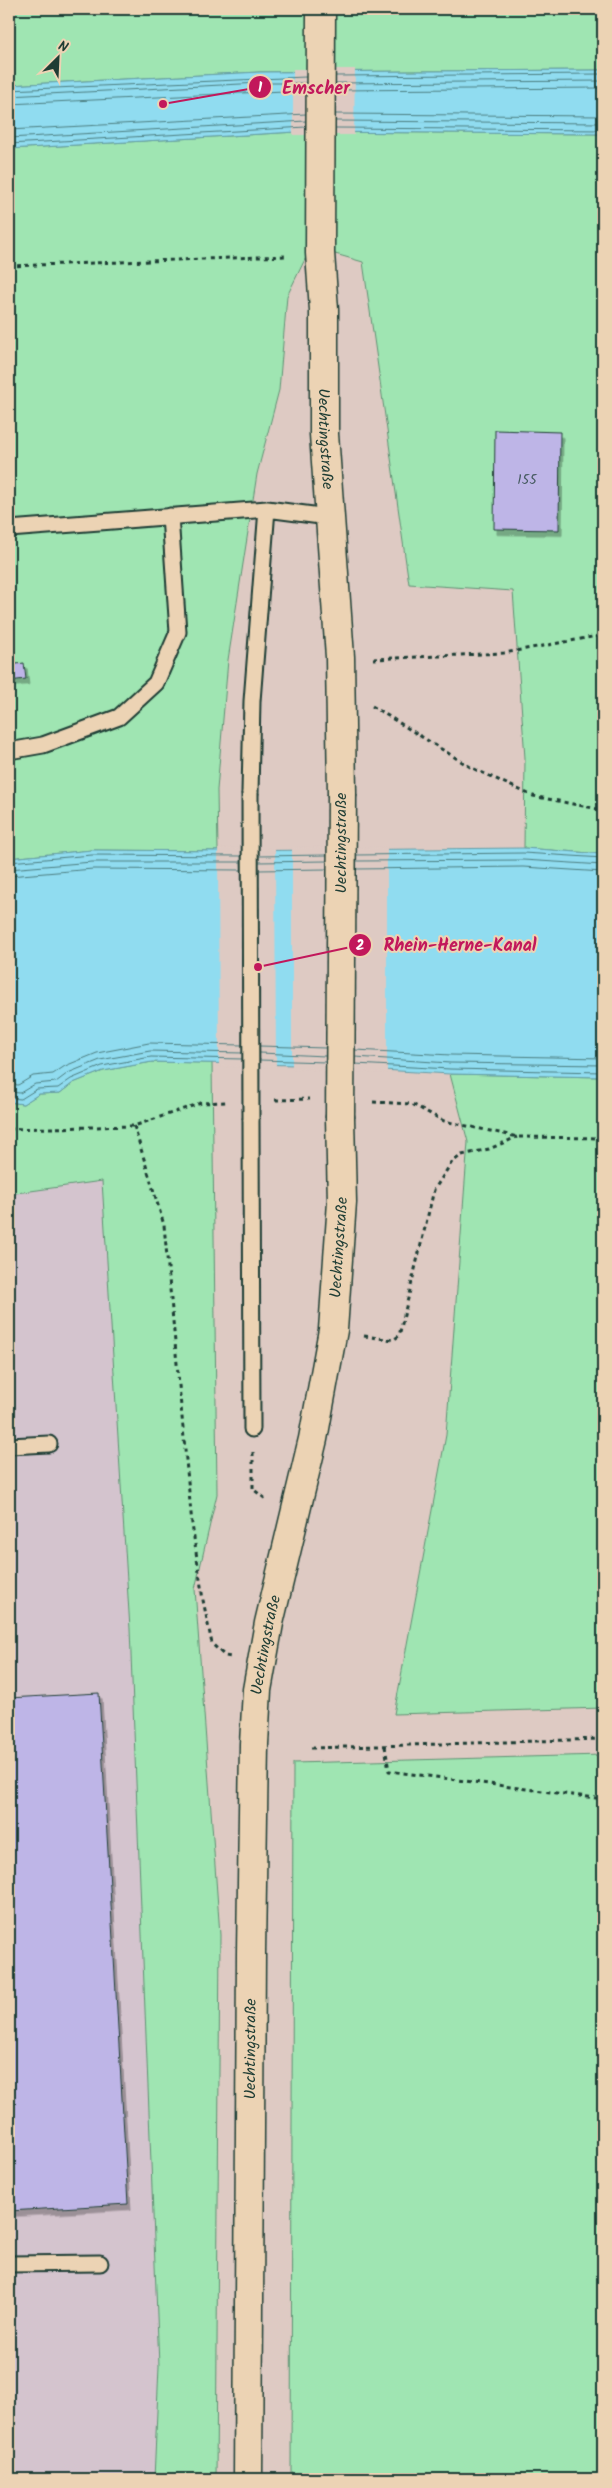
<svg xmlns="http://www.w3.org/2000/svg" width="612" height="2488" viewBox="0 0 612 2488" font-family="Kalam,sans-serif">
	<defs>
		<filter id="shadow"><feDropShadow dx="3" dy="5.5" stdDeviation="0" flood-color="#0004"/></filter>
	</defs>
	<rect width="100%" height="100%" fill="#decac3"/>
	<filter id="ink" filterUnits="userSpaceOnUse"><feTurbulence type="fractalNoise" baseFrequency=".02" numOctaves="2"/><feDisplacementMap in="SourceGraphic" scale="10" xChannelSelector="R" yChannelSelector="G"/><feConvolveMatrix kernelMatrix="1 2 1 2 8 2 1 2 1" color-interpolation-filters="sRGB"/></filter>
	<g filter="url(#ink)">
		<path fill="#d4c4ce" d="M102,1181L130,1629L159,2366L154,2479H9V1194Z"/>
		<path fill="#9fe5b2" stroke="#5f9173" d="M9,9H603V70L260,72L9,85Z
			M296,132L603,134V854L524,848L525,758L513,591L409,584L363,262L311,247L287,296L279,390L257,474L228,660L217,790L218,851L92,850L9,858V149Z
			M152,1062L212,1063L217,1494L195,1589L220,1935L216,2479H154L159,2366L130,1629L102,1181L9,1194V1102L23,1104L39,1094L60,1093L73,1083L103,1071Z
			M450,1074L603,1077V1708L394,1714L446,1435L468,1142Z
			M603,1755V2479H291L293,1763Z"/>
		<path fill="#90dcf0" stroke="#639ca5" d="M603,70V134L296,132L9,149V85L260,72Z
			M524,848L603,854V1077L450,1074L296,1065L152,1062L103,1071L73,1083L60,1093L39,1094L23,1104L9,1102V858L92,850L218,851Z"/>
		<path fill="#decac3" d="M293,69H355L354,135H293Z
			M387,847V1073L292,1068V848Z
			M275,848L276,1067L219,1066L218,849Z"/>
		<g fill="none" stroke-linecap="round" stroke-linejoin="round">
			<path stroke="#4c7d7f" stroke-width="1" d="M336,76L603,74
				M336,83L603,81
				M9,90L306,77
				M336,90L603,88
				M9,96L260,83H306
				M9,104L306,90
				M336,114L603,116
				M336,121L603,123
				M336,128L603,130
				M9,130L306,114
				M9,138L306,121
				M9,144L306,127
				M357,855L523,853L603,858
				M259,856L327,855
				M357,861L523,860L603,865
				M9,862L92,855L241,856
				M259,862L327,861
				M9,869L92,862H241
				M357,869L523,867L603,872
				M259,870L327,869
				M9,876L93,869L241,870
				M260,1046L325,1048
				M355,1050L451,1055L603,1058
				M260,1053L325,1056
				M355,1057L450,1063L603,1065
				M260,1060L325,1062
				M355,1064L450,1069L603,1072
				M9,1084L18,1085L33,1076L53,1074L65,1066L97,1053L149,1043L242,1045
				M9,1092L20,1093L35,1084L56,1082L68,1073L100,1060L150,1051L242,1053
				M9,1098L21,1099L37,1089L58,1088L71,1079L102,1066L151,1057L242,1059"/>
		</g>
		<path fill="#beb5e7" stroke="#1f3d34" filter="url(#shadow)" d="M495,430L560,432L559,530L494,529Z
			M24,663L26,679L9,681V665Z
			M99,1693L128,2204L9,2211V1698Z"/>
		<g fill="none" stroke-linecap="round" stroke-linejoin="round">
			<defs>
				<path id="lane" d="M9,529L267,509L328,517
					M9,751L43,745L119,717L156,683L178,632L170,516
					M250,793L252,701L267,509
					M251,1119L252,1429
					M9,1446L49,1444
					M9,2264L100,2263"/>
				<g id="secondary">
					<path id="s1" d="M321,9L320,253L324,310V434L340,657L342,794"/>
					<path id="s2" d="M248,2479L251,1953L254,1744L257,1690L269,1623L313,1439L333,1330L342,1202L340,1118"/>
				</g>
			</defs>
			<use href="#lane" stroke="#1f3d34" stroke-width="19"/>
			<use href="#secondary" stroke="#1f3d34" stroke-width="31"/>
			<path stroke="#1f3d34" stroke-width="3" stroke-dasharray="4 4" stroke-linecap="butt" d="M9,266L288,256
				M373,659L504,653L603,635
				M372,706L472,768L533,796L603,810
				M275,1100L309,1099
				M373,1102L412,1104L444,1121L518,1137L603,1138
				M134,1126L164,1225L192,1524L203,1600L212,1644L225,1656L232,1657
				M9,1129L134,1126L201,1103L226,1102
				M364,1336L393,1340L399,1336L434,1190L452,1162L462,1155L489,1149L517,1137
				M253,1452V1489L267,1500
				M385,1746L389,1771L603,1799
				M311,1748L603,1739"/>
			<use href="#lane" stroke="#ecd3b4" stroke-width="15"/>
			<use href="#secondary" stroke="#ecd3b4" stroke-width="28"/>
			<defs>
				<path id="lane-bridge" d="M250,793L251,1119"/>
				<path id="secondary-bridge" d="M340,1118L342,794"/>
			</defs>
			<use href="#lane-bridge" stroke="#1f3d34" stroke-width="19" stroke-linecap="butt"/>
			<use href="#secondary-bridge" stroke="#1f3d34" stroke-width="31" stroke-linecap="butt"/>
			<use href="#lane-bridge" stroke="#ecd3b4" stroke-width="15"/>
			<use href="#secondary-bridge" stroke="#ecd3b4" stroke-width="28"/>
		</g>
	</g>
	<g text-anchor="middle" dominant-baseline="central" stroke-width="4" stroke-linejoin="round" paint-order="stroke">
		<g font-size="14" fill="#475b61">
			<text x="527" y="480">155</text>
		</g>
		<g font-size="16" fill="#1f3d34" stroke="#ecd3b4">
			<text stroke="none"><textPath href="#s1" startOffset="430">Uechtingstraße</textPath></text>
			<text transform="translate(341 843) rotate(-90)">Uechtingstraße</text>
			<text stroke="none"><textPath href="#s2" startOffset="1240">Uechtingstraße</textPath></text>
			<text stroke="none"><textPath href="#s2" startOffset="835">Uechtingstraße</textPath></text>
			<text stroke="none"><textPath href="#s2" startOffset="430">Uechtingstraße</textPath></text>
		</g>
	</g>
	<path fill="none" stroke="#c2185b" stroke-width="2" d="M163 104L260 87M258 967L360 945"/>
	<g fill="#c2185b" stroke="#ecd3b4" stroke-width="2">
		<circle cx="163" cy="104" r="5"/>
		<circle cx="258" cy="967" r="5"/>
		<circle cx="260" cy="87" r="12"/>
		<circle cx="360" cy="945" r="12"/>
	</g>
	<g font-size="15" text-anchor="middle" font-weight="bold" fill="#fff">
		<text x="260" y="92">1</text>
		<text x="360" y="950">2</text>
	</g>
	<g font-size="18" text-anchor="middle" font-weight="bold" fill="#c2185b" stroke="#ecd3b4" stroke-width="4" stroke-linejoin="round" paint-order="stroke">
		<text x="316" y="94">Emscher</text>
		<text x="460" y="951">Rhein-Herne-Kanal</text>
	</g>
	<rect width="612" height="2488" fill="none" stroke="#ecd3b4" stroke-width="30"/>
	<rect x="15" y="15" width="582" height="2458" fill="none" stroke="#1f3d34" stroke-width="2" filter="url(#ink)"/>
	<g transform="translate(58 58) rotate(24)" stroke="#ecd3b4" stroke-width="4" paint-order="stroke">
	<path d="M0-4L9 19L0 12L-9 19Z" fill="#1f3d34"/>
	<text y="-8" font-size="14" font-weight="bold" text-anchor="middle" fill="#1f3d34">N</text>
	</g>
</svg>
